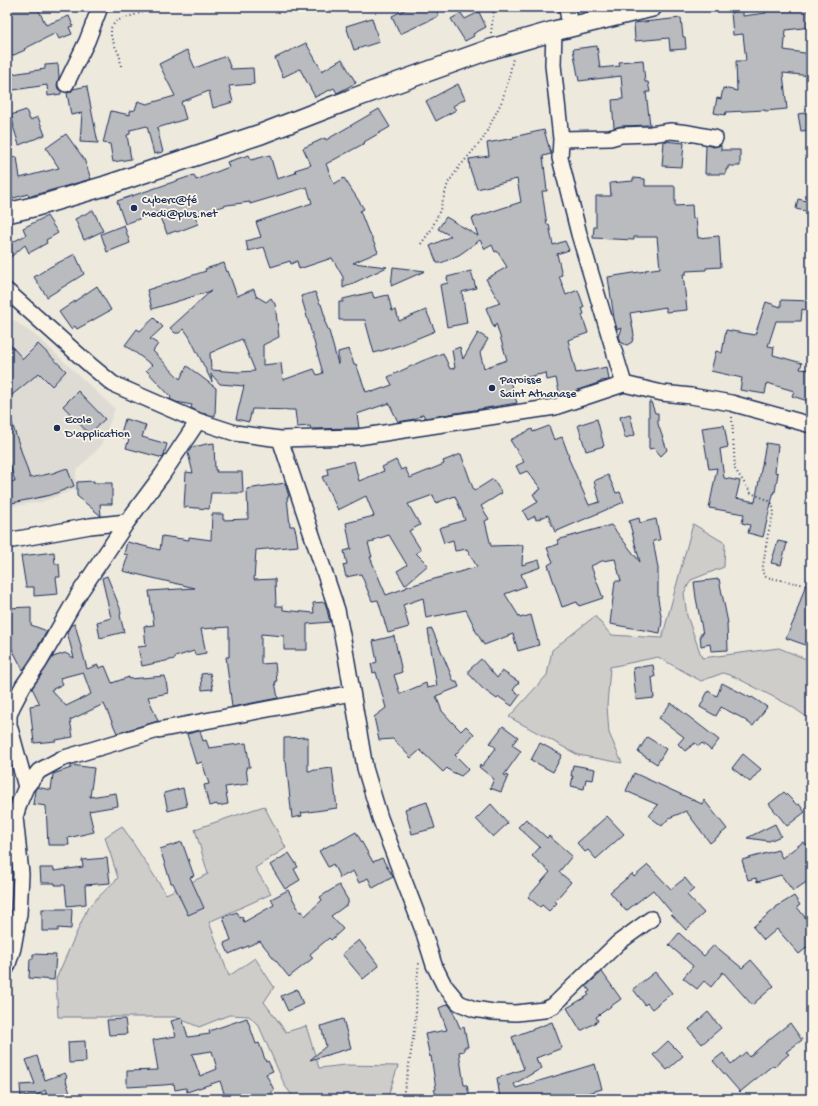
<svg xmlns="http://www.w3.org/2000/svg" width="818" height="1106" viewBox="0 0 818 1106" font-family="'Gochi Hand',sans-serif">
	<rect width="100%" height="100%" fill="#eee9dd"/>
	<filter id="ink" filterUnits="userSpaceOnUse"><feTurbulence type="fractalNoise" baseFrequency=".025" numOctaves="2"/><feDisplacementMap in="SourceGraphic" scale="8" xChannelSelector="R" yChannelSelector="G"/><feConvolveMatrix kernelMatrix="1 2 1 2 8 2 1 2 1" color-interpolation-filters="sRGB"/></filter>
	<g filter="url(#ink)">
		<path fill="#dedbd4" d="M7,315L41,340L115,409L100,447L76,471V489L42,502L7,507Z"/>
		<path fill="#cfcdca" stroke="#757e94" d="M693,524L725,543L724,567L691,580L684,593L687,616L702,658L779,648L811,661V720L791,706L735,677L723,673L701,681L658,657L610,667L607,706L609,733L622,763L578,755L509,717L547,675L552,650L595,616L611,635L662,638Z
			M264,806L286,848L255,868L271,894L209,922L229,976L255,958L274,987L264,1002L286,1032L306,1026L319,1068L345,1065L398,1066L387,1099H295L285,1086L259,1026L249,1016L229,1015L199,1027L175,1017H58L56,979L88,907L118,878L105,837L122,826L166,894L208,874L195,829Z"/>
		<path fill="#babbbe" stroke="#1b2f5e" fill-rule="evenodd" d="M7,7H37L46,25L69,16L73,26L69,27L72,34L59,39L56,33L24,49L25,50L7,58Z
			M410,7H435L439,16L400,34L392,16Z
			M765,7H811V27L786,30L784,50L811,54V76L783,73L787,109L765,111V110L726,112L725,115L714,113L717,98L721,99L723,88L737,91L736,61H746L743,34L733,35L731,12L743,10V16L766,13Z
			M479,12L486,27L473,34L474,36L465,41L451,19L461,13L465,19Z
			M372,18L379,42L354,50L346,26Z
			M681,18L683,37H685L686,49L670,50L669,38L635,41L634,23Z
			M306,43L322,71L342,59L356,83L337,93L334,88L315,97L300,69L283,77L275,58Z
			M597,46L600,68L620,66L619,62L643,60L645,82H648L650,92H646L650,125L621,126L614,128L612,100L623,99L621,76L579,81L573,49Z
			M187,50L195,68L226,56L231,69L253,68L254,84L229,86L233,102L213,108L209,91L181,102L186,119L157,128L163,152L154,154L147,126L130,130V134L127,135L131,159L113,162L110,144L103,143L111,111L130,115V111L135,110L138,101L147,104L175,96L159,64Z
			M58,64L59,77L57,85L58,89L61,91V94L48,96L47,85L7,91V80H13L12,74L45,69V65Z
			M458,84L465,99L453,106L456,110L436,121L426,101Z
			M87,86V88L98,143L80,142L82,113L71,115L67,93L71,92L73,89Z
			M379,109L390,127L364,142L365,143L326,164L334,184L344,178L357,198L364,209L360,211L369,234H370L378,252L353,263L387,267L343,288V277L332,258L299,269L297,261L291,264L290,261L271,267L264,247L248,251L246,241L261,237L256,222L312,203L307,187L250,204V202L227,205L199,214L200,215L195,216L198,224L177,232L176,231L167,234L164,225H163L158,212L125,224L117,201L194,175L196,180L229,167L227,162L249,155L251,160L270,155L277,179L296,173L295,170L311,165L303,148L325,138L326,140Z
			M26,110L30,120L38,117L45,135L19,145L13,126H14L11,115Z
			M811,112V130L801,131L798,114Z
			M544,130L551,154L543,156L547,191H542L547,225L549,224L553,245L565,241L569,250L557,254L562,275L559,276L566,295L578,290L584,307L582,308L584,314L582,315L588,333L568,340L576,373L607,367L609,380L601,381V382L560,396L556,378L547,380L546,373L510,381L517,403L425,418L423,414L415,419L398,422L389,403L357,414L359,428H357L311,429L310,426L297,427L295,410L252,409L249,422L236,419L244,386L220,384L211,374L212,382L189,336L184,329L179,333H175L170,328L211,291L152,309L147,290L206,271L205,269L224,263L227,272L228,271L237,296L254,289L256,296L266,302L271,298L275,304L279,337L263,345V365L281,363L283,380L314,369L317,375L323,373L301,296L315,292L320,304H321L326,320H324L329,331L338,364V352L349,349L354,365L356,364L366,392L372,390V392L392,385L388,377L422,361L443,353L450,369L455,368L452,350L460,347L463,359L478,333L488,339L480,353L484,368L507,360L496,323L494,328L486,308L500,303L486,279L507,267L497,251L495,252L492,245L485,249L480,240L459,255L441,263H437L430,246L451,236L438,229L446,217L478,236L472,218L521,202L517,179L477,189L470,169L469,159L489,156L487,143L514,138L513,137ZM242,339L255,371L239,372L211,370L210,353Z
			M66,134L84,159L91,179L34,195L29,197L28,194L7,200V158L17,157L20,178L59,168L46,148Z
			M664,141L684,143L682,167L662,166Z
			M706,145L714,147L721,145V150H740V166H728V169H726V174H705Z
			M633,178L645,179V186H675V206L692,205L693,219L696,218L698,238L719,236L721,267L706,268V270L686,271V274H683L687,310L666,312V307L630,313L634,335L632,342L627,345L622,343L619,337L622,328L617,329L614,318L608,277L646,271L645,270L660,268L657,237H634V240L593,238L594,227H596V196H611L610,183L633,181Z
			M798,199L811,202L809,212L796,209Z
			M93,210L103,231L84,240L75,219Z
			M47,216L58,233L46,240L47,243L29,253L25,245L7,260V245L26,235L23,228Z
			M124,225L130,243L107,252L101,234Z
			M75,254L84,274L47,297L34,277L50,267Z
			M393,267L425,271L391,286Z
			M471,271L476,288L462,292L467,323L447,327L440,285L448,283L447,277Z
			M97,286L111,310L77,329L75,326L71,329L59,312Z
			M372,292L374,298L388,295L392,311L396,310L399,321L426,310L435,331L401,345L374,353L365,320H339V302H343V299Z
			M781,300L811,301V312L802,309L801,321H776L768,346L774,347L773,355L802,363L800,369L811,370V402L792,396L794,391L767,383L765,394L740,390L742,378L711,371L716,351L722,353L726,330L755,335L766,302L781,307Z
			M154,318L163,327L150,339L158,344L153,351L180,379L187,366L216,388L215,416L201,413L191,408L192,405L176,402L170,399L171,397L146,370L152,365L125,345L137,329L140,331Z
			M7,341L23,359L38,344L66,371L52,386L39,373L7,399Z
			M78,391L105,419L89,434L63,406Z
			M649,402H651L655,413H658V424L667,450L661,456L654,448L649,449Z
			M9,414L30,478L53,473L67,468L74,486L51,495L7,504V482L15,481L7,457V415Z
			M630,414L635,435L625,438L620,417Z
			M125,419L146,425L142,437L167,444L163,458L126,448L129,439L120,437Z
			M597,419L604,446L586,451L578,425Z
			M724,425L728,447L720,449L724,478L740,481L736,498L755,502L766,443L778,445L775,472L778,473L775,492L774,491L763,537L748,533L750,525L742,523L744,514L709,508L717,468L709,469L702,428Z
			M549,426L554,440L562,437L569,456L568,457L589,505L600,502L594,481L608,475L616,493L620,492L624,502L555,532L548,515L536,520L535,516L528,520L523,511L538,502L533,494L541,489L527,471L520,474L516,466L524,462L510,440L532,429L533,432Z
			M214,443L215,470H217L216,472H242L243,493H211L209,509L184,507L186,472L193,473L188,453L191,448L206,444Z
			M461,454L474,491L493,479L502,493L481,506L489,519L485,521L491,546L523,545L522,565L539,560L541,567L521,574L526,586L505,594L520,618L531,615L539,645L518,651L513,634L484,645L474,628H475L466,610L426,618L423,598L403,605L409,627L388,633L378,600L372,601L361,574L346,577L343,565L347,564L344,551L351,549L346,523L374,516L366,496L338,510L322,477L328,475L327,468L354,461L359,481L384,471L382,467L396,460L401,470L405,468L410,478L444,464L443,461ZM433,495L436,503L455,496L465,520L439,528L444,543L453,540L455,551L467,549L477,567L406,587V588L386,595L370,557H372L368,543L374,542V540L389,535L407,565L397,571L405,585L428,565L416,553L421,550L409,531L420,525L408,504Z
			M94,481V483H112V504H100L101,516L77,496V482Z
			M285,483L289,497H287L290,526H294L296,532L298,546L256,550L254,580L275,579L276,606H283V610L314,613L313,603L325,602L330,622L307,624V650H284V636L261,634V664L275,663L277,682H275L278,698L232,707L226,657H229V627L201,629L206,653L195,655L194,651L175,657V659L142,666L138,647L146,646L144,626L154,625L149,591L195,588L123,571L128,555L124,554L127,542L160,550L162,536L189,540V537L211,540L212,514H223V520L248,519L247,489Z
			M639,518L640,523L656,519L660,540L653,541L658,568V599L662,621L660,633L610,624L615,581H621L615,559L602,561L591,566L603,598L579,606L577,602L562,607L548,565L553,562L547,548L559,544L557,540L611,525L640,562L629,521Z
			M778,541L787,543L781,565L771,563Z
			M54,552L55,564H59L60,577H56L58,594L34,596V587H26L21,556Z
			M809,574H811V647L786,638L794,620Z
			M107,576L120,608L121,614L120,615L124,632L100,638L97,622L111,618L102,578Z
			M719,579L728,623H727L728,650L711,651L710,644L701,646L700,634H703L696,598L694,582Z
			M31,607V625L47,631L31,658L23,670L7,639V608Z
			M75,624L87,669L98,665L99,668L105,666L112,683L129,677V679L165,676L168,693L148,697L158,721L117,733L104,704L70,720L73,737L56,740V741L34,743L30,706L40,704L32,688L53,657L65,653L74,658L67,632L71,625ZM83,672L91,694L66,706L51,690L63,684L60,678Z
			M432,629L454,682H457L459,687L436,696L442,711L453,723L461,731L466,726L474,734L455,755L469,769L461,776L450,771L447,768L443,772L420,750L411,758L393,739L379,740L374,717L386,708L376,672L373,673L371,664L377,662L373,641L394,636L402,672L394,675L400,694L426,683L427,688L437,686L428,630Z
			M481,659L497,678L502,671L519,682L513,690L520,695L512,706L499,697L497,699L483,689L469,674V670Z
			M653,665L655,677H652L654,698L636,700L633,668Z
			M210,673L213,689L202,690L201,674Z
			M722,683L751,698L752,697L767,707L753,726L742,718L721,707L716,716L700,707L708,691L717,696Z
			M671,703L719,740L711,750L702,743L699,746L695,743L685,751L678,744L684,737L659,718Z
			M503,726L518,737L512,745L521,751L504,775L508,776L501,792L490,788L494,779L479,767L480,765L482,766L496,748L490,743Z
			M200,731L203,741L206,740L209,748L246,743L250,767H246L248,784L225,787L228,804L218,806L217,804L209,806L204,785L209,784L202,762L196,764L187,734Z
			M308,737V771L332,768L337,808L301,813L302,816L292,818L286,761H284V738Z
			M647,737L666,749L657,764L638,752Z
			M540,743L562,755L553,772L531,760Z
			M743,754L761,769L750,782L732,768Z
			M71,765L94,768L90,797L116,793L118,806L89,811L94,832L68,838L69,845H48L46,806L33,804L35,790L37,787L51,790L53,774L71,768Z
			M573,765L595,769L593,780L586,779L584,789L571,786L573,776H571Z
			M634,773L702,804L704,800L727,829L710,843L686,811L669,818L662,826L649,816L658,805L626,791Z
			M183,788L187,806L168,811L164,793Z
			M784,792L797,805L799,804L805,812L787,826L769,804Z
			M427,802L435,828L412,834L405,809Z
			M491,804L508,823L493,837L476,819Z
			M607,816L624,834L596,859L588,850L585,852L577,843Z
			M526,819L547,838L549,836L572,856L559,872L571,882L555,901L557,903L549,911L542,905L540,907L528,897L550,872L532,856L540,847L518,827Z
			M775,824L781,836L769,841L747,838Z
			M356,832L373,862L382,858L393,877L373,888L368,878L359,883L353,871L340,878L333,864L328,867L319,851L332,844L333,845Z
			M811,841V879L793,891L781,875L757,882L756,878L748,880L742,860L778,850L782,858L803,842L805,845Z
			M182,842L194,876L190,877L204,908L188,915L173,883H171L160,849Z
			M289,853L298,867L294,869L300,880L285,889L270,865Z
			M107,858L110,883L85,885L86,904L67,906L65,885H55V883H41L40,868H54V871L83,867L82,860Z
			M648,865L671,889L685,878L694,889L687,895L704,913L686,930L671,914L672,913L653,890L626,911L610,892L632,874L634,877Z
			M339,885L348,900V904L331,916L343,929L331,940L329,938L310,954L313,958L289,977L260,941L229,954L224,943L231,940L223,917L237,912L240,918L242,917L244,922L274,905L271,899L288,890L300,912L302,911L305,916L322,900L320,897Z
			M794,896L800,905L797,907L811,925V944L799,954L777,929L764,940L753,927L776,908V907Z
			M42,909H72L71,929L58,928V931H42Z
			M679,933L704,956L714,945L742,968L751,960L774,986L752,1005L723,972L711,987L704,981L697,989L683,978L693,966L669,945Z
			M359,940L379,966L363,979L342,954Z
			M33,954L56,955L54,980L29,978L30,959H33Z
			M602,972L621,999L596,1017L598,1021L581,1031L567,1008L589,995L587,993L590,991L586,986Z
			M655,972L672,993L652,1009L647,1003L645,1005L633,989Z
			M297,989L303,1004L288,1011L281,996Z
			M448,1004L452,1009L460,1028L464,1027L468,1047H464V1051L459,1052L464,1085H467L469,1095L462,1099H439L434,1090L436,1089L431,1056L430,1057L425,1034L447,1030L439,1008Z
			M708,1012L721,1028L702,1044L689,1029Z
			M182,1018L188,1037L210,1034L209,1031L247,1018L256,1044L259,1043L266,1062L268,1061L273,1071L266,1074L274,1090L271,1092L275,1099H226L220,1081L187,1092L186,1088L175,1090L174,1084L164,1085L127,1087V1071L158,1070L153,1040L176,1036L171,1021ZM212,1051L217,1069L200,1076L192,1054Z
			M125,1019L127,1034L109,1035L107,1020Z
			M343,1019L351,1048L310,1060L326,1046L321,1026Z
			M552,1022L562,1048L536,1058L538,1064H540L542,1068L514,1084L516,1088L595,1064L602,1089L578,1096L579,1099H509V1096L500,1098L497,1078L524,1069L512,1037Z
			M790,1023L802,1040L786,1052L789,1054L774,1067L773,1065L740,1092L713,1061L723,1053L731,1064L746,1052L749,1057L772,1037Z
			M85,1041L86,1062L69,1063L68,1042Z
			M668,1041L683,1056L667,1070L653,1055Z
			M37,1056L45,1080L65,1073L67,1077L65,1078L72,1099H48L45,1090L36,1096L21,1097L20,1085L35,1084L26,1060Z"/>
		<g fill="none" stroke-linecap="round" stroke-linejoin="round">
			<defs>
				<path id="minor" d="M567,7L570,28
					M554,31L553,65L561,139L560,158L579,234L624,384
					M66,84L87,41L100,7
					M561,139L610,138L621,135L651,134L671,131L689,133L715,138
					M7,291L90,365L113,384L198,421L235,433L280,439L358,437L555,407L624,384L662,393L691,396L731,403L811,425
					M280,439L337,610L345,650L365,768L380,818L423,930L434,965L444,985L459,1003L474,1009L493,1012L516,1013L544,1010L553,1006L618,943L651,919
					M7,541L90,526L127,522
					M26,787L9,725V715L12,707L23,686L39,663L80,592L127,522L162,475L198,421
					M7,967L13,948L19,914L21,874L15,817L20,801L26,787L39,771L61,759L158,730L352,693"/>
				<path id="tertiary" d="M7,213L37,206L105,186L261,134L354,98L488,50L554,31L652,7"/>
			</defs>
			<use href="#minor" stroke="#1b2f5e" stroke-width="18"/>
			<use href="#tertiary" stroke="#1b2f5e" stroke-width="22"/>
			<path stroke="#1b2f5e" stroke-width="2" stroke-dasharray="1 3" stroke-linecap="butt" d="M491,33L494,7
				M121,66L120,57L111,37V28L116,21L143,12L148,7
				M421,244L431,230L440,210L448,183L460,166L483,139L502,101L509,78L513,58
				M732,417L735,469L751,493L768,500L772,504L774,510L768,534L762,572L766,577L805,585L811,588
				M402,1099C408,1074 412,1048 415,1022C417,1003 416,983 419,963"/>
			<use href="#minor" stroke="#fcf5e5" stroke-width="15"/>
			<use href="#tertiary" stroke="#fcf5e5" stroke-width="19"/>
		</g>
	</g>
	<g fill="#1b2f5e" stroke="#fcf5e5" stroke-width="1.5">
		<circle cx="134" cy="208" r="4"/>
		<circle cx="492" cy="388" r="4"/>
		<circle cx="57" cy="428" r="4"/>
	</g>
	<g text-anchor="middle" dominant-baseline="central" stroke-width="3.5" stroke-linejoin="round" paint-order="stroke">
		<g font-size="12" fill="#1b2f5e" stroke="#fcf5e5" text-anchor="start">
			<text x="142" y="201">Cyberc@fé<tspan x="142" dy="14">Medi@plus.net</tspan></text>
			<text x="500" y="381">Paroisse<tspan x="500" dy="14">Saint Athanase</tspan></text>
			<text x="65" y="421">Ecole<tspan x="65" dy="14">D'application</tspan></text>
		</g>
	</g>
	<rect width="818" height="1106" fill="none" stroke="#fcf5e5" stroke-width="24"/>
	<rect x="12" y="12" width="794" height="1082" fill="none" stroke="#1b2f5e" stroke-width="1.5" filter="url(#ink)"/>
</svg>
